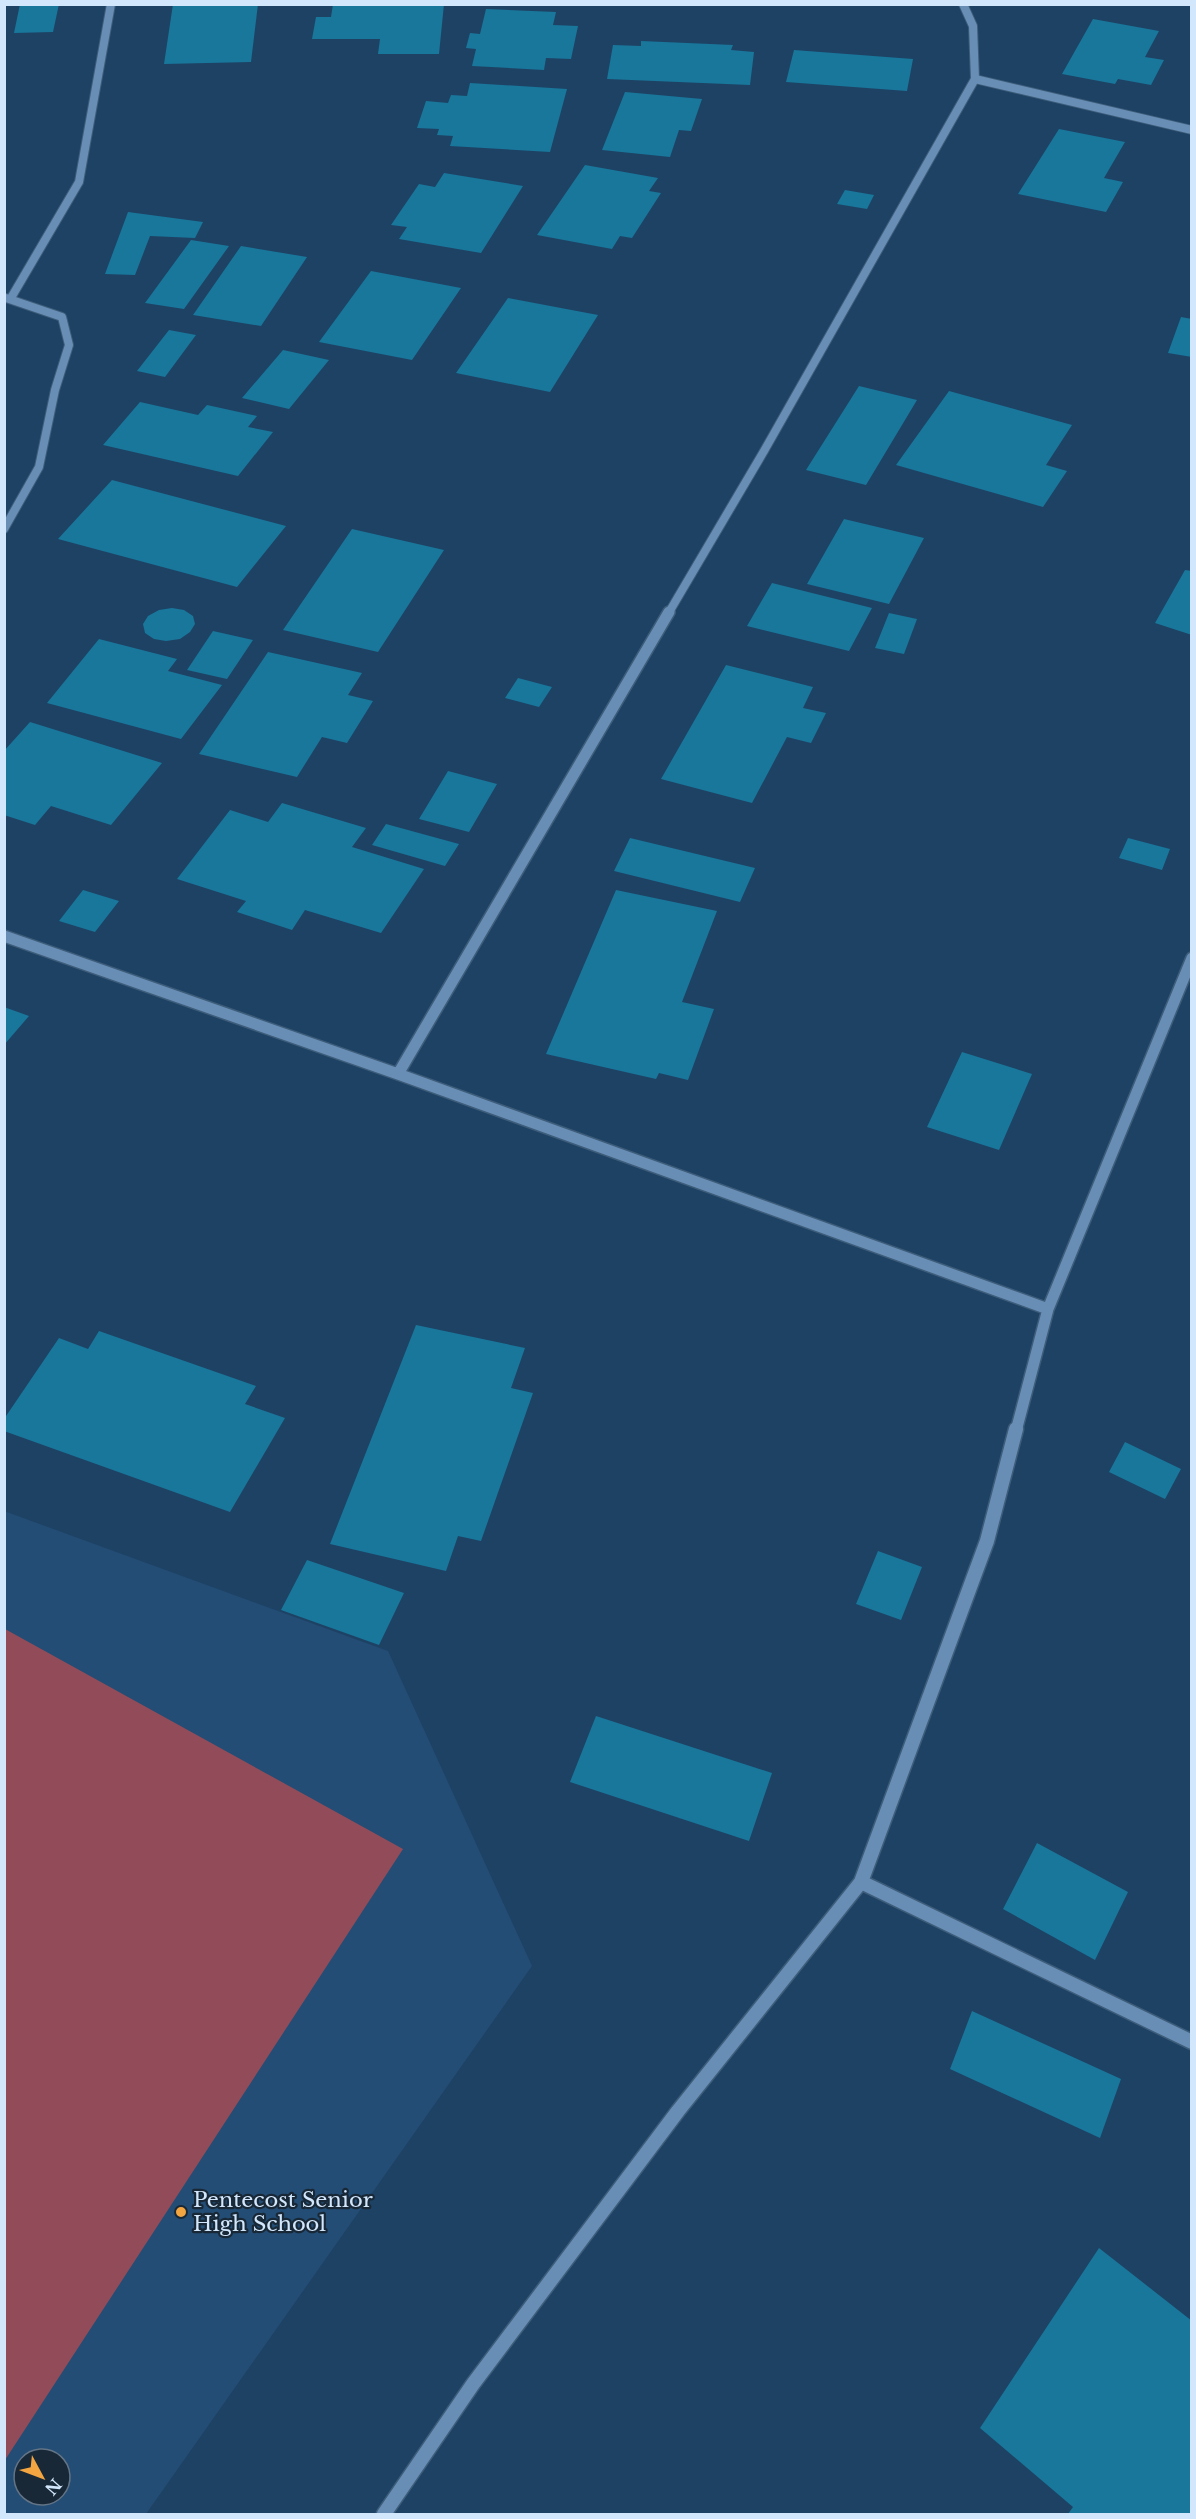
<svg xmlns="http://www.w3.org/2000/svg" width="1196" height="2519" viewBox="0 0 1196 2519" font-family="'Libre Baskerville',serif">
	<rect width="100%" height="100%" fill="#1e4264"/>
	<path fill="#234d75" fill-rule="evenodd" d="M4,1511L388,1651L532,1966L146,2514H5ZM24,2459H60V2495H24Z"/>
	<path fill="#924c59" d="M5,1629L403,1849L5,2460Z"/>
	<path fill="#18779b" d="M20,4H59L53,32L14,33Z
		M173,4H258L251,62L164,64Z
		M333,4H444L439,54H378L380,39H312L316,17H331Z
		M486,9L556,12L553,25L578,26L571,59L546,58L544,70L472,66L476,49L466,48L470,33L480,34Z
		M1093,19L1159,31L1145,57L1164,60L1151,85L1118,79L1115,84L1062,74Z
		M641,41L733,45L731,50L754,52L750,85L607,79L613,45L641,46Z
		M794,50L913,59L907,91L786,82Z
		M470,83L567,89L550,152L450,146L453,136L437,135L439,129L417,128L426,101L448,103L451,95L467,96Z
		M625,92L702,99L691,131L679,130L670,157L602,150Z
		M1059,129L1125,142L1104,178L1123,182L1106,212L1018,194Z
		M585,165L658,178L649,191L661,193L632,238L620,236L612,249L537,235Z
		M444,173L523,186L481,253L399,239L407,227L391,225L419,184L435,187Z
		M845,190L874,195L867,209L837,204Z
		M128,212L203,222L195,238L150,236L135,275L105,274Z
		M191,240L229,246L184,309L145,303Z
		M241,246L307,257L261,326L193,315Z
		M371,271L461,288L412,360L319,342Z
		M508,298L598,315L550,392L456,373Z
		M1181,317L1192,319V357L1168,353Z
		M169,330L196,335L165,377L137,371Z
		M283,350L329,360L289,409L242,398Z
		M859,386L917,400L866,485L806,470Z
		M949,391L1072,425L1046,465L1067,471L1043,507L896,465Z
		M140,402L198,415L207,405L257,416L248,427L273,432L238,476L103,445Z
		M112,480L286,526L237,587L58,539Z
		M844,519L924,538L889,604L807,584Z
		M352,529L444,550L378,652L283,630Z
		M1185,570L1192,571V635L1155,623Z
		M772,583L872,608L849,651L747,626Z
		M172,608L184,610L193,616L195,624L190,632L180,639L166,641L154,639L145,633L143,624L148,616L159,610Z
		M889,613L917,619L904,654L875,648Z
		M213,631L253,640L227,679L187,670Z
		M99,639L177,659L168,671L222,685L181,739L47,703Z
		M268,652L362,673L348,695L373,701L347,743L322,737L297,777L199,754Z
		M726,665L813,687L803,708L826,713L811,743L787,737L752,803L661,779Z
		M518,678L552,687L539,707L505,698Z
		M30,722L162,763L111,825L51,806L35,825L4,815V751Z
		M448,771L497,784L469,832L419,819Z
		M282,803L366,828L352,847L424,869L381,933L305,910L292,930L237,912L246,901L177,879L230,810L268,822Z
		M386,824L459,844L445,866L372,845Z
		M630,838L755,868L740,902L614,871Z
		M1128,838L1170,849L1162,870L1119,858Z
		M83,890L119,901L95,932L59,921Z
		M616,890L717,911L682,1002L714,1009L688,1080L659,1073L656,1079L546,1054Z
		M4,1007L29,1016L4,1045Z
		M962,1052L1032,1074L999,1150L927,1127Z
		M416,1325L525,1348L511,1388L533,1393L481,1541L458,1536L446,1571L330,1544Z
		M99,1331L256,1386L245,1404L285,1418L230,1512L4,1431V1419L59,1338L88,1349Z
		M1125,1442L1181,1469L1165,1499L1109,1472Z
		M878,1551L922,1567L901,1620L856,1604Z
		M307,1560L404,1593L379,1645L281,1610Z
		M596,1716L772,1773L749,1841L570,1782Z
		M1037,1843L1128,1892L1095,1960L1003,1909Z
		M972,2011L1121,2079L1100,2138L950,2069Z
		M1099,2248L1192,2321V2514H1068L1073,2507L980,2428Z"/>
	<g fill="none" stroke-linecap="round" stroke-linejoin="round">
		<defs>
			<path id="street-far2" d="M975,79L1192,130
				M11,298L79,182L111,4
				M4,529L39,467L55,390L69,345L62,317L6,298
				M668,614L764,451L975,79L973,26L963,4"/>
			<path id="street-far1" d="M4,936L398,1074L1048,1309
				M398,1074L669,612
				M1016,1431L1048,1309L1192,958"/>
			<path id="street" d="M861,1882L1192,2042
				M384,2514L473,2384L678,2111L861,1882L987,1541L1016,1429"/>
		</defs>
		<use href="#street-far2" stroke="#3d5d7a" stroke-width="10"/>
		<use href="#street-far1" stroke="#3d5d7a" stroke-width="14"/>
		<use href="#street" stroke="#3d5d7a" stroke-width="17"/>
		<use href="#street-far2" stroke="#688eb5" stroke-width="8"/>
		<use href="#street-far1" stroke="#688eb5" stroke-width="11"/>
		<use href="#street" stroke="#688eb5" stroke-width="14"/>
	</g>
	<circle fill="#f2a541" stroke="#182837" stroke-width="2" cx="181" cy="2212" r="6"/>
	<g text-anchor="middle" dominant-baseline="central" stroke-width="4.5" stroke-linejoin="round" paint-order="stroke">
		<g font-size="21" fill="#d3e7fc" stroke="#182837" text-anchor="start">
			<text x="193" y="2200">Pentecost Senior<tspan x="193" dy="24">High School</tspan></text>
		</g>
	</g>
	<rect width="1196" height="2519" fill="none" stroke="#d3e7fc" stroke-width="12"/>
	<g transform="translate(42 2477) rotate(131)"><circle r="28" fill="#182837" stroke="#637486" stroke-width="1.5"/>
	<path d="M0-4.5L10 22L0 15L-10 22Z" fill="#f2a541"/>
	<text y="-9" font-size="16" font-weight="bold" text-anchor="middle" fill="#d3e7fc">N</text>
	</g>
</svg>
